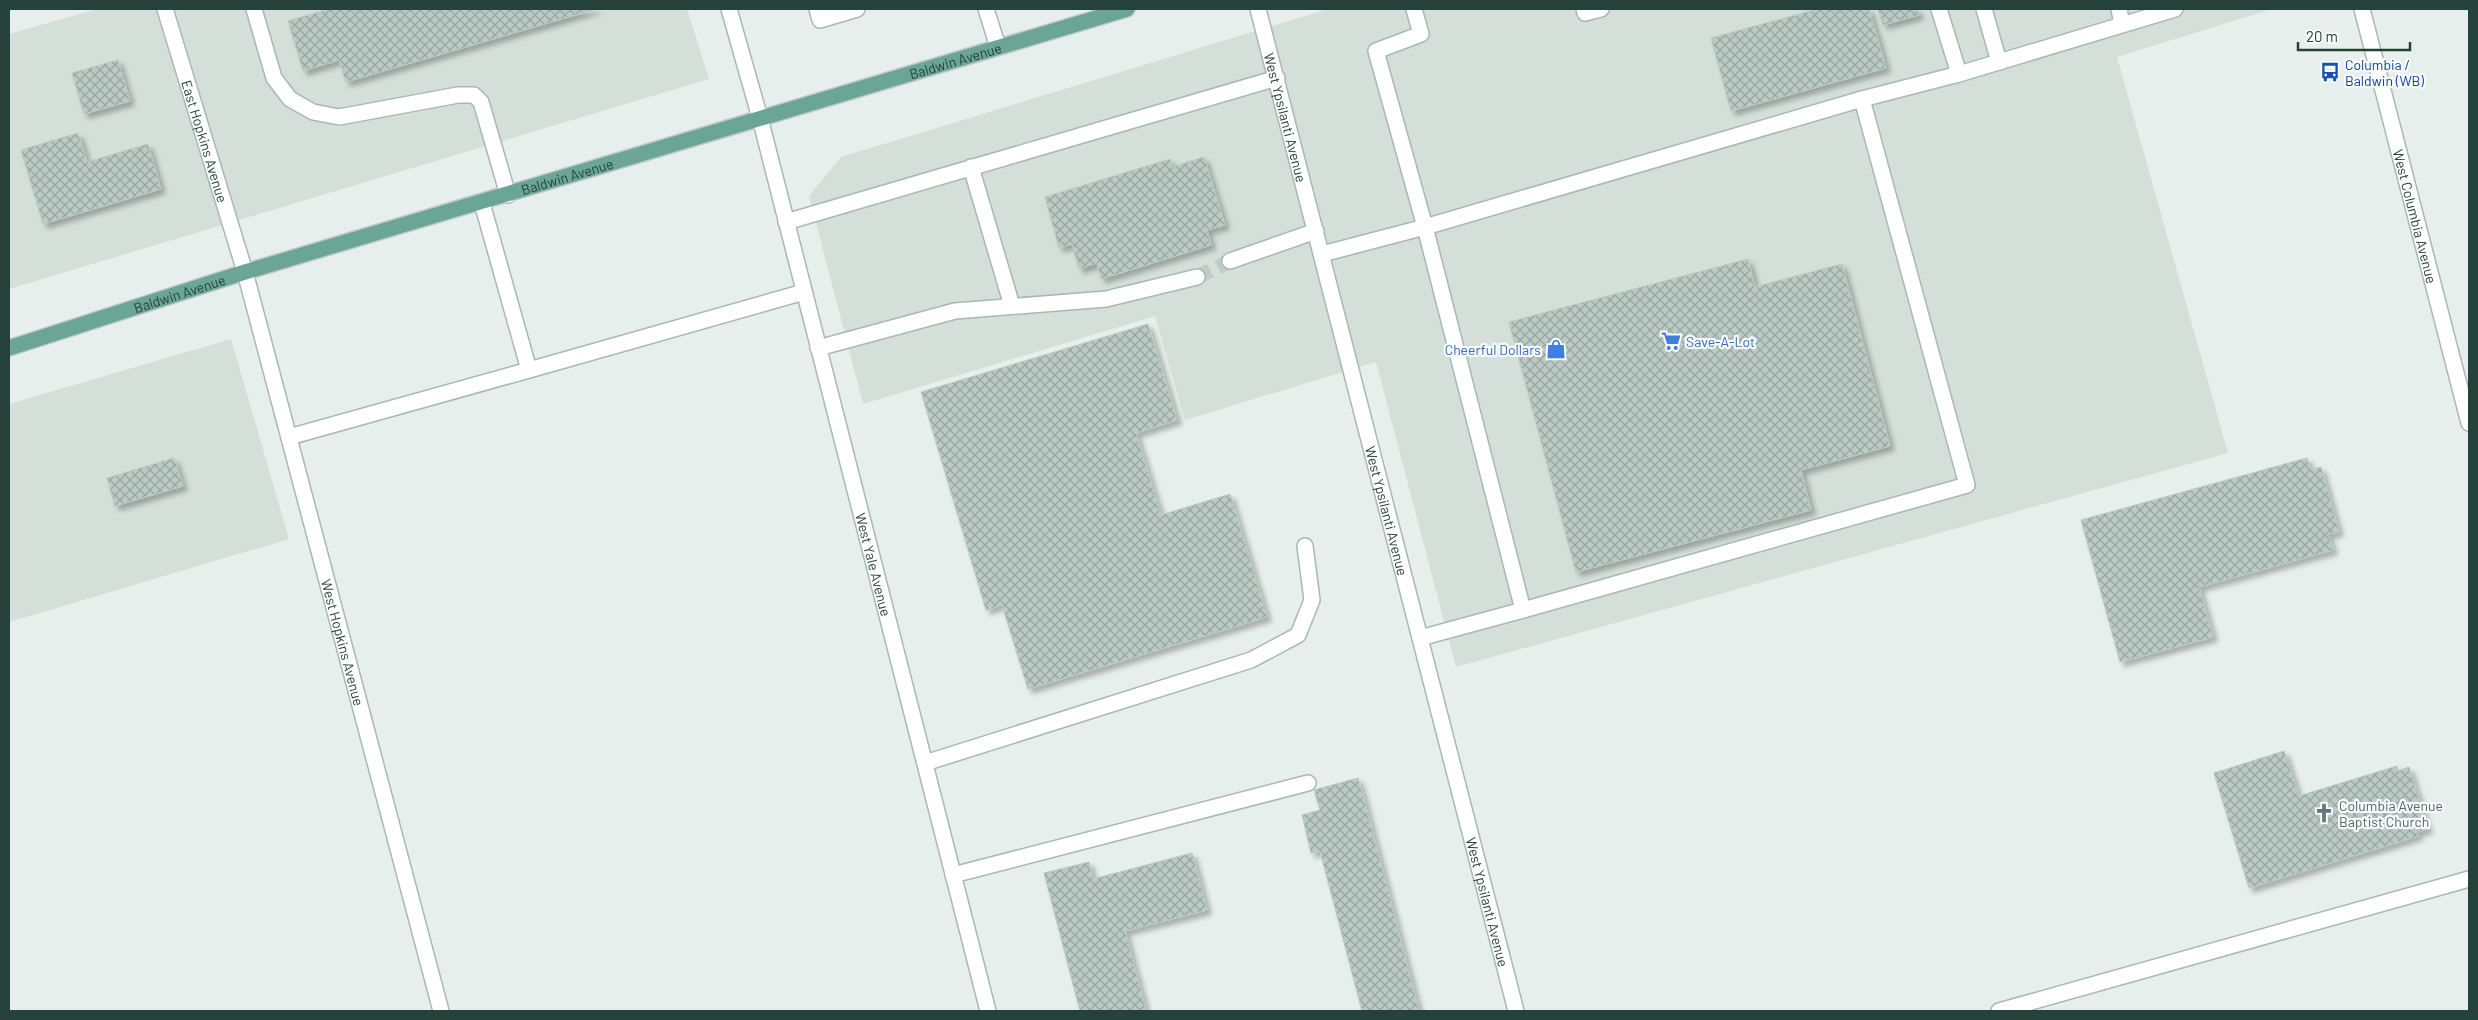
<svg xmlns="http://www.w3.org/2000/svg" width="2478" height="1020" viewBox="0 0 2478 1020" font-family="Barlow,sans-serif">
	<defs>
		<pattern id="building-cross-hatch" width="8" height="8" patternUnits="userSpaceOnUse" patternTransform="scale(1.25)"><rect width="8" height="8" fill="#bbcac4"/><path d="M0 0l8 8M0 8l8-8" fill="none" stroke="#98a6a0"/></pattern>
		<filter id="shadow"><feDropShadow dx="4.5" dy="4.5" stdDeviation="2.5" flood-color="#0004"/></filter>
	</defs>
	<rect width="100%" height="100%" fill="#e6efeb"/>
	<path fill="#d4dfda" d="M97,9H687L709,79L9,289V34Z
		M1328,9H2272L2117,57L2228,453L1456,667L1376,362L1185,420L1155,316L863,404L809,196L841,157Z
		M231,339L289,539L9,622V404Z"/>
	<path fill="url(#building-cross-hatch)" stroke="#b8c9c2" filter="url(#shadow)" d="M329,9H596L346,82L339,60L303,71L288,21Z
		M1818,9H1869L1886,68L1731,111L1711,38Z
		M1878,9H1917L1919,15L1883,25Z
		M118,60L130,101L84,114L72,73Z
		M78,133L87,162L148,144L161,189L43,224L21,150Z
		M1204,157L1225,225L1207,230L1211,245L1101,279L1097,263L1079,269L1072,244L1059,248L1045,197L1170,159L1172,167Z
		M1748,259L1755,287L1842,264L1890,446L1801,470L1811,510L1576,572L1509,322Z
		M1148,324L1177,420L1136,433L1161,515L1230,494L1267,617L1028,689L1002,605L986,610L921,392Z
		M174,458L183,486L115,506L107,478Z
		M2307,458L2311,470L2321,467L2339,532L2328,534L2333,550L2199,587L2213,637L2120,662L2081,520Z
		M2284,751L2299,796L2397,766L2398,771L2409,767L2428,829L2417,832L2418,836L2249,888L2214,773Z
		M1358,778L1364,799L1419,1011H1362L1320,851L1311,853L1302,815L1320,810L1314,790Z
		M1192,853L1207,910L1125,931L1146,1011H1080L1044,873L1089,862L1093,879Z"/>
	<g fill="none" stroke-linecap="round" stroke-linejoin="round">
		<path stroke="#bfccc8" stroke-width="15" stroke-dasharray="15 8" stroke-linecap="butt" d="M1197,277L1230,261"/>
		<defs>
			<g id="minor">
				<path id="s1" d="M165,9L245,272L441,1011"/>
				<path d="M254,9L274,78L290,99L313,112L339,117L458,95H474L481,102L508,195"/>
				<path id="s2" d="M729,9L760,118L988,1011"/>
				<path d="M817,9L820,20L857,9"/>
				<path d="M986,9L998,47"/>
				<path id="s3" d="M1258,9L1516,1011"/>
				<path d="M1414,9L1421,34L1376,51L1425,227L1523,610L1420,638"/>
				<path d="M1584,9L1585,13L1601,9"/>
				<path d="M1939,9L1959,74"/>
				<path d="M1984,9L1999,62"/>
				<path d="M2119,9L2122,24"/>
				<path id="s4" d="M2362,9L2469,423"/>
				<path d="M971,167L1012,306"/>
				<path d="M482,203L529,370L804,292"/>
				<path d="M786,222L1277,78"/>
				<path d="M1322,254L1425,227L1862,99L1959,74L2175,9"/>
				<path d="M1230,261L1316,231"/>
				<path d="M818,348L955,311L1106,299L1197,277"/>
				<path d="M289,437L529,370"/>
				<path d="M1523,610L1967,485L1862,99"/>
				<path d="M925,763L1251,660L1298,635L1312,600L1305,546"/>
				<path d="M953,875L1308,783"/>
				<path d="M1999,1011L2469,879"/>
			</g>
			<g id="major">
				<path id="s5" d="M9,348L245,272L1127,9"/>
			</g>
		</defs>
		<use href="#minor" stroke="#a8b8b2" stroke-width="18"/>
		<use href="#major" stroke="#c2cac8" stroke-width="18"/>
		<use href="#minor" stroke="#fff" stroke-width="15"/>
		<use href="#major" stroke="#6aa596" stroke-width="15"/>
	</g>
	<defs>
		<symbol id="bus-bare" viewBox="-9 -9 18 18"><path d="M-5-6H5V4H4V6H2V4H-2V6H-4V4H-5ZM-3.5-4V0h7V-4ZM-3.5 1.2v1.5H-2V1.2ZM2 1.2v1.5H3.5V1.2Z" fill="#1a4fb4" stroke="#f7fbf9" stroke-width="2.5" paint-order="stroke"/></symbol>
		<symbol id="supermarket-bare" viewBox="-9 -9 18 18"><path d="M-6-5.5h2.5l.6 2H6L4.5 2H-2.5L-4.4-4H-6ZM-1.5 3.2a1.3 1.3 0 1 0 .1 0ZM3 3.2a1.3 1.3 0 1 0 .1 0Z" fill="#3f7fe0" stroke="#f7fbf9" stroke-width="2.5" paint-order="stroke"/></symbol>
		<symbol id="shop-bare" viewBox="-9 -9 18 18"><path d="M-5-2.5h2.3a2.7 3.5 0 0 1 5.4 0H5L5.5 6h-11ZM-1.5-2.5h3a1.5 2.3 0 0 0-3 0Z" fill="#3f7fe0" stroke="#f7fbf9" stroke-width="2.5" paint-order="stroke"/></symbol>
		<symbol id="church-bare" viewBox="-9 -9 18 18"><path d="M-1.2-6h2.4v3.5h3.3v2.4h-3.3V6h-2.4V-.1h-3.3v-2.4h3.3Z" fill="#6b7280" stroke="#f7fbf9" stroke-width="2.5" paint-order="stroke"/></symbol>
	</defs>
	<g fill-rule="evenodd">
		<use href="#bus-bare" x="2316" y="58" width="28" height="28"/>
		<use href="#supermarket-bare" x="1657" y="327" width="28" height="28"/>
		<use href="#shop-bare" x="1542" y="335" width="28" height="28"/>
		<use href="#church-bare" x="2310" y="799" width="28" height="28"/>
	</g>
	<g text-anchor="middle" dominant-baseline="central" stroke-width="4.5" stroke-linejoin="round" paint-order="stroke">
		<g font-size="14" fill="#24423a" stroke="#f7fbf9">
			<text stroke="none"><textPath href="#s5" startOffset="989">Baldwin Avenue</textPath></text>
			<text stroke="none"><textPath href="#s3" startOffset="112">West Ypsilanti Avenue</textPath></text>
			<text stroke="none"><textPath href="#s1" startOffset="138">East Hopkins Avenue</textPath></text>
			<text stroke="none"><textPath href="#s5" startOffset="584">Baldwin Avenue</textPath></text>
			<text stroke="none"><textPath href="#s4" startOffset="214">West Columbia Avenue</textPath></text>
			<text stroke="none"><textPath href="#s5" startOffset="179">Baldwin Avenue</textPath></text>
			<text stroke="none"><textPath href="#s3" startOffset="518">West Ypsilanti Avenue</textPath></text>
			<text stroke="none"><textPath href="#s2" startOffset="574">West Yale Avenue</textPath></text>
			<text stroke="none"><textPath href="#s1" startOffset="658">West Hopkins Avenue</textPath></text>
			<text stroke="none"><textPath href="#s3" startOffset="922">West Ypsilanti Avenue</textPath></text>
		</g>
		<g font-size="14" fill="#164399" stroke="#f7fbf9" text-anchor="start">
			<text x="2345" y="64">Columbia /<tspan x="2345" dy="16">Baldwin (WB)</tspan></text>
		</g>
		<g font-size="14" fill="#366cbe" stroke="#f7fbf9" text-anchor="start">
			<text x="1686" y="341">Save-A-Lot</text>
			<text x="1541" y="349" text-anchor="end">Cheerful Dollars</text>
		</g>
		<g font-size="14" fill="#5b616d" stroke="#f7fbf9" text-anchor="start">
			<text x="2339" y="805">Columbia Avenue<tspan x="2339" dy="16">Baptist Church</tspan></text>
		</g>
	</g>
	<rect width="2478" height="1020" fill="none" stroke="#24423a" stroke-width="20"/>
	<path d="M2298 42v8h112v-8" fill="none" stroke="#24423a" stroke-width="2.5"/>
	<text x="2306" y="42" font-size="15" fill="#24423a" stroke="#f7fbf9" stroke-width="4" paint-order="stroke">20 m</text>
</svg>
